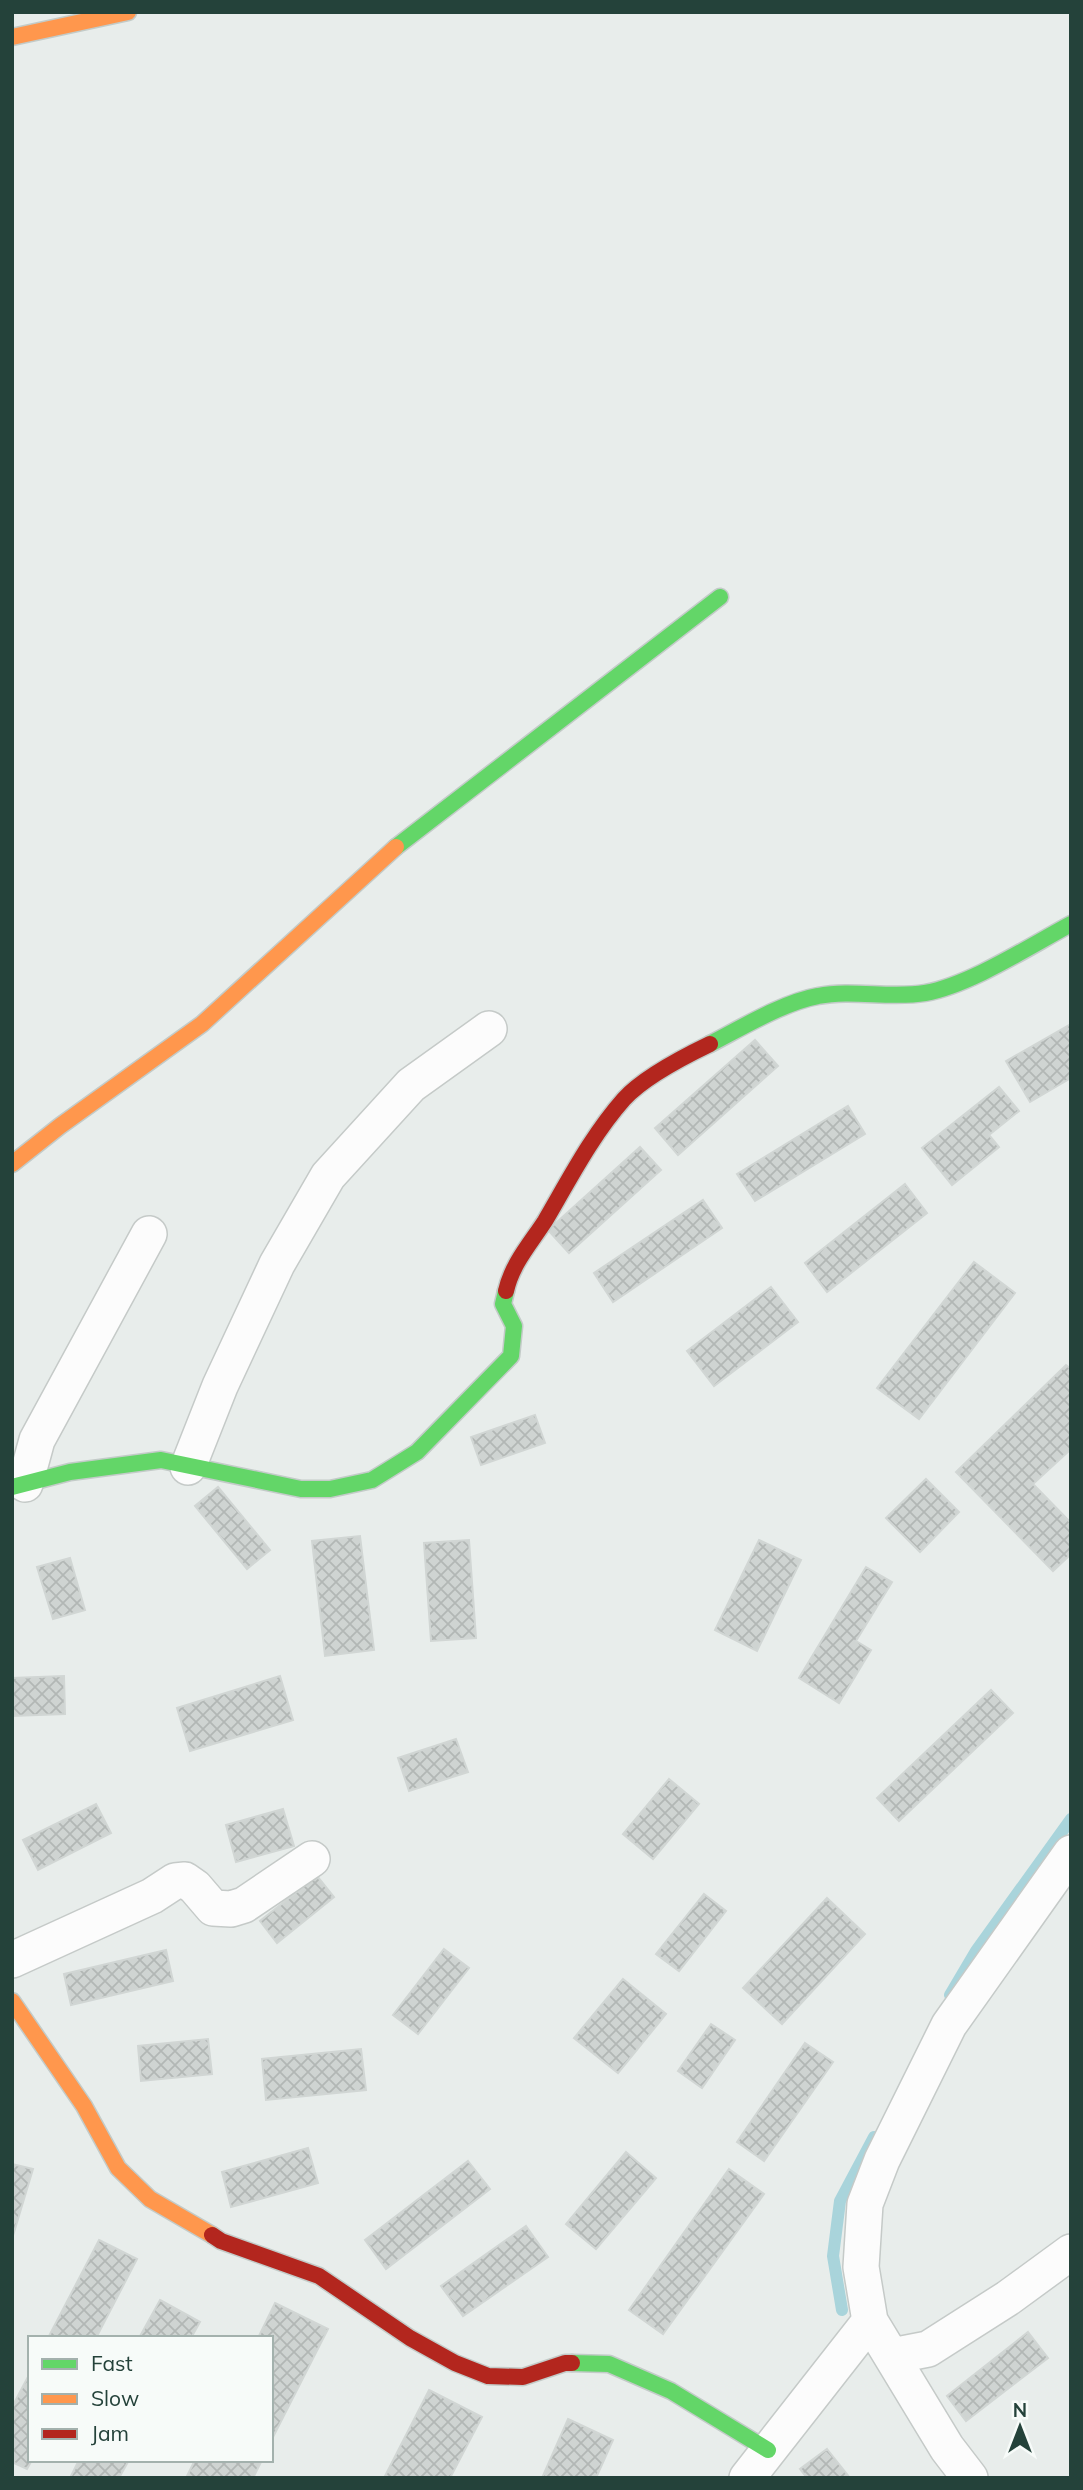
<svg xmlns="http://www.w3.org/2000/svg" width="1083" height="2490" viewBox="0 0 1083 2490" font-family="Mulish,sans-serif">
	<defs>
		<pattern id="building-cross-hatch" width="8" height="8" patternUnits="userSpaceOnUse" patternTransform="scale(1.75)"><rect width="8" height="8" fill="#cfd4d2"/><path d="M0 0l8 8M0 8l8-8" fill="none" stroke="#b2b7b5"/></pattern>
	</defs>
	<rect width="100%" height="100%" fill="#e8edeb"/>
	<g fill="none" stroke-linecap="round" stroke-linejoin="round">
		<path stroke="#a9d4db" stroke-width="12" d="M950,1995L976,1951L1071,1819
			M842,2310L833,2256L840,2201L874,2137"/>
	</g>
	<path fill="url(#building-cross-hatch)" stroke="#d1d6d4" stroke-width="2" d="M1071,1024V1078L1030,1102L1006,1061Z
		M755,1040L778,1066L678,1155L655,1128Z
		M999,1087L1019,1111L989,1135L999,1147L952,1185L922,1148Z
		M848,1106L865,1134L755,1201L737,1174Z
		M640,1147L661,1170L569,1253L548,1230Z
		M905,1184L927,1213L827,1292L805,1263Z
		M703,1200L722,1228L613,1302L594,1273Z
		M974,1262L1015,1293L919,1419L877,1388Z
		M771,1287L798,1322L714,1386L687,1351Z
		M1066,1365L1071,1369V1449L1033,1484L1071,1523V1554L1053,1571L956,1472Z
		M535,1415L545,1443L481,1465L471,1437Z
		M926,1479L959,1512L920,1552L886,1518Z
		M218,1487L270,1550L247,1569L195,1506Z
		M360,1536L374,1650L325,1656L312,1541Z
		M469,1540L476,1638L431,1641L424,1543Z
		M759,1540L801,1560L757,1651L715,1630Z
		M70,1558L85,1610L53,1619L37,1567Z
		M866,1567L892,1582L856,1641L871,1650L839,1703L799,1678Z
		M64,1676L65,1714L12,1716V1678Z
		M280,1676L293,1720L190,1751L177,1708Z
		M991,1690L1013,1713L899,1821L877,1798Z
		M456,1739L468,1772L409,1791L398,1758Z
		M669,1779L699,1804L653,1859L623,1834Z
		M96,1804L111,1833L38,1870L23,1840Z
		M283,1809L294,1846L236,1862L226,1825Z
		M317,1876L334,1897L277,1943L260,1921Z
		M704,1894L726,1911L679,1971L656,1954Z
		M827,1898L865,1934L782,2024L743,1988Z
		M444,1949L469,1968L418,2034L393,2015Z
		M166,1950L173,1981L71,2005L64,1974Z
		M623,1979L666,2014L618,2073L574,2038Z
		M711,2024L735,2040L702,2088L678,2071Z
		M208,2039L212,2074L141,2081L138,2046Z
		M805,2043L833,2062L764,2161L737,2142Z
		M361,2049L366,2090L266,2100L262,2059Z
		M308,2148L318,2183L231,2207L222,2172Z
		M626,2152L656,2178L596,2249L566,2224Z
		M468,2161L490,2189L386,2269L365,2240Z
		M12,2164L33,2169L12,2239Z
		M729,2169L764,2194L663,2334L629,2310Z
		M526,2226L548,2257L463,2316L441,2286Z
		M99,2240L137,2259L96,2338H48Z
		M160,2300L200,2322L191,2338H139Z
		M275,2303L328,2329L271,2441V2338H258Z
		M1028,2332L1048,2358L966,2421L947,2396Z
		M30,2373V2460H32L27,2469L12,2462V2407Z
		M429,2390L482,2417L450,2478H384Z
		M568,2419L613,2440L596,2478H542Z
		M827,2449L850,2478H807L800,2469Z
		M79,2460H129L119,2478H70Z
		M195,2460H262L253,2478H186Z"/>
	<g fill="none" stroke-linecap="round" stroke-linejoin="round">
		<defs>
			<path id="street" d="M188,1467L220,1386L277,1264L328,1176L411,1085L489,1029
				M25,1484L37,1440L149,1234
				M12,1960L152,1896L175,1881L185,1880L195,1887L213,1908L231,1909L244,1905L312,1859
				M892,2356L928,2349L1008,2298L1071,2252
				M747,2478L870,2321
				M970,2478L947,2448L870,2321L861,2267L865,2204L882,2160L949,2025L1071,1853"/>
			<path id="fast" d="M396,847L720,597
				M710,1044C741,1028 784,1002 818,996C853,989 890,999 925,993C970,985 1030,946 1071,924
				M12,1487L70,1472L161,1460L301,1489H330L372,1480L417,1452L511,1356L514,1326L503,1304L506,1291
				M572,2363L609,2364L671,2391L768,2450"/>
			<path id="slow" d="M12,37L128,12
				M12,1164L60,1126L202,1024L396,847
				M12,2001L84,2106L118,2168L150,2199L212,2235"/>
			<path id="jam" d="M506,1291C512,1264 530,1244 545,1221C569,1180 592,1135 624,1099C644,1077 683,1057 710,1044
				M212,2235L221,2241L319,2276L410,2338L455,2363L488,2376L523,2377L565,2363H572"/>
		</defs>
		<use href="#street" stroke="#c5cac8" stroke-width="38"/>
		<use href="#fast" stroke="#c3cbc8" stroke-width="19"/>
		<use href="#slow" stroke="#c3cbc8" stroke-width="19"/>
		<use href="#jam" stroke="#c3cbc8" stroke-width="19"/>
		<use href="#street" stroke="#fcfcfc" stroke-width="35"/>
		<use href="#fast" stroke="#63d668" stroke-width="16"/>
		<use href="#slow" stroke="#ff974d" stroke-width="16"/>
		<use href="#jam" stroke="#b3261e" stroke-width="16"/>
	</g>
	<rect width="1083" height="2490" fill="none" stroke="#24423a" stroke-width="28"/>
	<rect x="28" y="2336" width="245" height="126" fill="#f7fbf9" stroke="#a3b1ad" stroke-width="2"/>
	<rect x="42" y="2359" width="35" height="10" fill="#63d668" stroke="#a3b1ad" stroke-width="2"/>
	<text x="91" y="2371" font-size="21" fill="#24423a">Fast</text>
	<rect x="42" y="2394" width="35" height="10" fill="#ff974d" stroke="#a3b1ad" stroke-width="2"/>
	<text x="91" y="2406" font-size="21" fill="#24423a">Slow</text>
	<rect x="42" y="2429" width="35" height="10" fill="#b3261e" stroke="#a3b1ad" stroke-width="2"/>
	<text x="91" y="2441" font-size="21" fill="#24423a">Jam</text>
	<g transform="translate(1020 2427)" stroke="#f7fbf9" stroke-width="5" paint-order="stroke">
	<path d="M0-5L12 26L0 18L-12 26Z" fill="#24423a"/>
	<text y="-10" font-size="19" font-weight="bold" text-anchor="middle" fill="#24423a">N</text>
	</g>
</svg>
